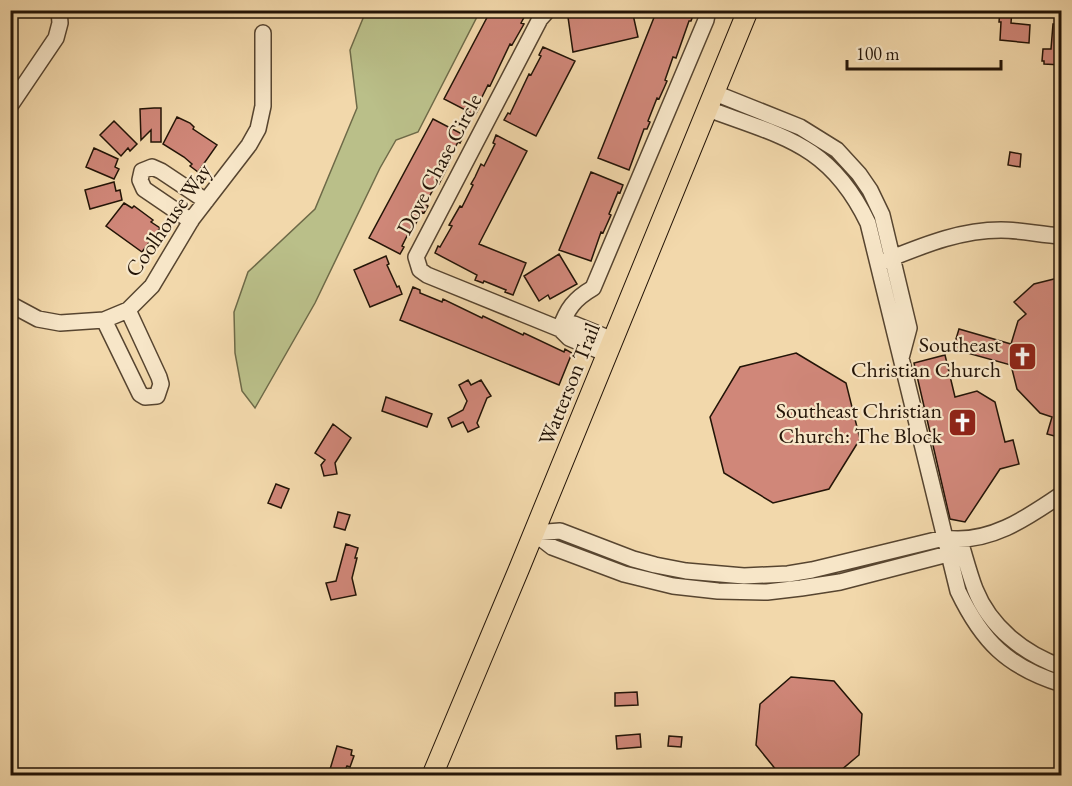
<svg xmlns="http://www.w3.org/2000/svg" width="1072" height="786" viewBox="0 0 1072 786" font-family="'EB Garamond',serif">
	<rect width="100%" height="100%" fill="#f2d8ab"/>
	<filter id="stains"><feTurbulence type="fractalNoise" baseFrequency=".00333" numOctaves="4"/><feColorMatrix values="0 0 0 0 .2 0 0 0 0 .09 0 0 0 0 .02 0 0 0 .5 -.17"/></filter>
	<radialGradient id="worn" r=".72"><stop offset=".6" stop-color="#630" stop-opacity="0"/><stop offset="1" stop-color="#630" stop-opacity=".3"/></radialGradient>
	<path fill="#babf89" stroke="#6e6a48" stroke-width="1.5" d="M366,11H480L418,132L396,140L380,168L315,303L255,408L242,391L235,353L234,312L248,272L315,209L357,108L350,50Z"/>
	<path fill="#d08779" stroke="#231407" stroke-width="1.5" d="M491,10H528L521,23L524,24L512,45L510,44L490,86L488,85L477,107L479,108L475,115L444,99Z
		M598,10H632L638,37L573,52L568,17L578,15V17L599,13Z
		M657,10H695L691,21H689L676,58L673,57L665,80L667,81L664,88L659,99L657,98L648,121L650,122L647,129H644L629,170L598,158Z
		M1000,10H1012L1011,23L1030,25L1029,43L1000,40L1001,22H999Z
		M1053,24H1062V65L1044,64V61H1042L1043,49H1051Z
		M543,47L575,61L536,136L504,120L508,113L510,114L529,74L531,75L541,56L539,55Z
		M154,108H161V142H151V130L141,140L140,109Z
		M177,117L190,123L194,127L193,129L217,145L198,172L190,166L192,164L184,157L163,144Z
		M433,119L464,135L460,143L458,142L447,163L449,164L439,184L437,183L425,204L428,206L424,213L422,212L415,225L413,224L402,246L404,247L400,254L369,238Z
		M114,121L137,144L130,151L128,148L121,156L100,135Z
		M496,135L527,151L479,244L526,263L513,295L505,292L506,290L484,281L483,283L475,280L477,275L435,253L438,246L440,247L452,226L449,225L460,206L462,207L473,185L471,184L475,177L481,164L484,166L495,144L493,143Z
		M94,148L118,159L115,167L119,169L114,179L86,167Z
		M1010,152L1021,154L1020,167L1008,165Z
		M591,172L623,185L620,193L618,192L609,214L611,215L603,233L601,232L591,261L559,250Z
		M114,182L116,191L120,190L122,200L90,209L85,190Z
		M124,203L132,208L134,206L153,220L151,222L160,228L142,252L106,226Z
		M559,254L577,284L550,299L548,295L539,301L524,276Z
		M386,256L389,264L387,265L397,287L399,286L402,294L370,307L354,270Z
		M1062,277V438L1047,434L1052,417L1040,413L1017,389L1011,365L953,349L959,329L1011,344L1018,321L1026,314L1014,302L1034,284Z
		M413,287L420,290V293L442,302L443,299L482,318L483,316L523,335L524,333L564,352L565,349L572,353L559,385L400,320Z
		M796,353L846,383L860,439L829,489L773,503L724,473L710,417L740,367Z
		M945,355L955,397L977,391L995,402L1005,442L1013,440L1019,464L1000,469L965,522L950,519L914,363Z
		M468,380L471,385L481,380L491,396L487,398L477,423L479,427L468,432L463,422L452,427L448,418L463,410L467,401L459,385Z
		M386,397L432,414L427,427L382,411Z
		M333,424L351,438L335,463L337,474L324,476L321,465L325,460L315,453Z
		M276,484L289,489L281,508L268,503Z
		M338,512L350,515L345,530L334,527Z
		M346,544L358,548L355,558H357L352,578L356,595L331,600L326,583L336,581Z
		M791,677L834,681L862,714L859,755L834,776H781L756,745L760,704Z
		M637,692L638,705L615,706V693Z
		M640,734L641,747L617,749L616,736Z
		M669,736L682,737L681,747L668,746Z
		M337,746L352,750L351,755L354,756L350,767L347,766L342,776H328Z"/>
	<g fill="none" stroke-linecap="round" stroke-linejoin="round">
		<defs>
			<path id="minor" d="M548,10L540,19L416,257L420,270L427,275L560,329C567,309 574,299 593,288L706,20L708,10
				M715,93L800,127L837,150L859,174L870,190L882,215L909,328L901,358
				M10,106L56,38L60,23L59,10
				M708,109C783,137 830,144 868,223L958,591C982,641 1007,667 1062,684
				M191,221L144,189L140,180L142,171L152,167L161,171L206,201
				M884,261C922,246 959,230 1001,230C1021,230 1041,235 1062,236
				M10,304L38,319L60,323L104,320L128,310L152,286L192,219L249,145L258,129L263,106V33
				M104,320L140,394L145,397L157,396L161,384L159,377L128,310
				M607,354L569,338L560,329L574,324L613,340
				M534,533L560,531L633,559L655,565L686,571L744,576L788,574L812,570L944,538C988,545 1027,518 1062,494
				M534,533L552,547L624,574L673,586L718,591L767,592L801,588L840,582L948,554L954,547
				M960,541C965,557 969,573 975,589C990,627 1024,654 1062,667"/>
			<path id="major" d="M432,776L519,569L748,10"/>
		</defs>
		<use href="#minor" stroke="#574530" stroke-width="18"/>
		<use href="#major" stroke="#231407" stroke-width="22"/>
		<use href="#minor" stroke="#f7e6c8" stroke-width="15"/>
		<use href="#major" stroke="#f2d8ab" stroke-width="20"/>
	</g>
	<defs>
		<symbol id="church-square" viewBox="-11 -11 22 22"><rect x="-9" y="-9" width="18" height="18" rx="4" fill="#8f2418" stroke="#f7e6c8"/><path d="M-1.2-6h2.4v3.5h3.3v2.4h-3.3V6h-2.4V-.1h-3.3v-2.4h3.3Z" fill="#fff"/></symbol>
	</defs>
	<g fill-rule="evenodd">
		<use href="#church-square" x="1006" y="340" width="33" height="33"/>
		<use href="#church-square" x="946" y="406" width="33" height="33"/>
	</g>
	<g text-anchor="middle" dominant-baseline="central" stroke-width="4.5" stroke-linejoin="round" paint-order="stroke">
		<g font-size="22" fill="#231407" stroke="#f7e6c8">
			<text transform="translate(439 164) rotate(-62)">Dove Chase Circle</text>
			<text transform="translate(168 220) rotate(-55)">Coolhouse Way</text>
			<text transform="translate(569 384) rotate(-68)">Watterson Trail</text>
		</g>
		<g font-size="22" fill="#231407" stroke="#f7e6c8" text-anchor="end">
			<text x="1001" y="344">Southeast<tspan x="1001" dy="25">Christian Church</tspan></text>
			<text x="942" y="410">Southeast Christian<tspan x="942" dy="25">Church: The Block</tspan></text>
		</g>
	</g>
	<rect width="1072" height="786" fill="none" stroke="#f2d8ab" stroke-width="36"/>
	<rect x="12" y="12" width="1048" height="762" fill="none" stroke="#231407" stroke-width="3"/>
	<rect x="18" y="18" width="1036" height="750" fill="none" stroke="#231407" stroke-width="1.5"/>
	<path d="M847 60v9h154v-9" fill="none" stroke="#231407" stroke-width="3"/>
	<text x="856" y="60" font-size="18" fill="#231407" stroke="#f7e6c8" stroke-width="4.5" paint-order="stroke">100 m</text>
	<rect width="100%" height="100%" filter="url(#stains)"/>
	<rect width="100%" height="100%" fill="url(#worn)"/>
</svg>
